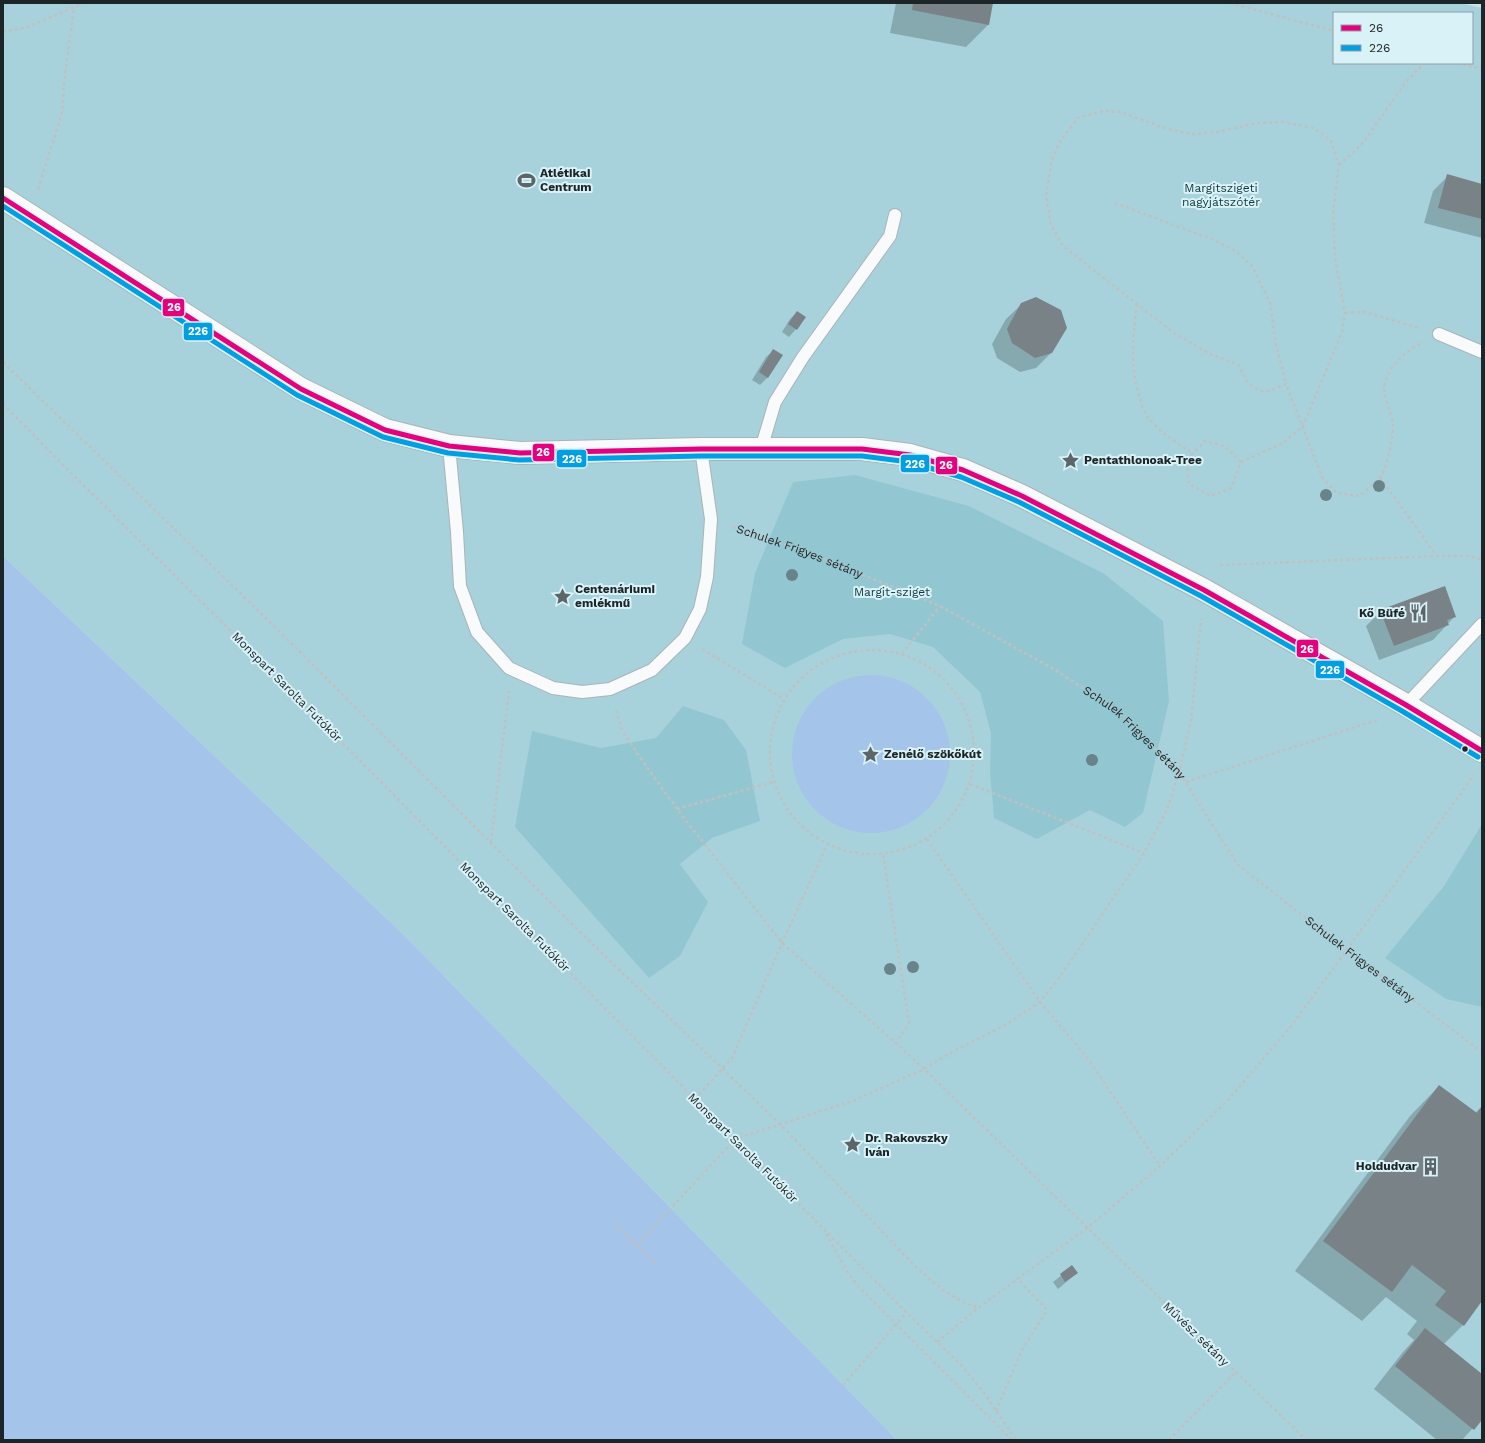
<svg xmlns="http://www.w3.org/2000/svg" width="1485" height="1443" viewBox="0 0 1485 1443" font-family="'Work Sans',sans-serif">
	<rect width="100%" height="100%" fill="#d3e0e3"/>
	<path fill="#a8d2db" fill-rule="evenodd" d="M3,3H1460L1482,8V1440H897L405,936L3,556ZM1334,13H1472V63H1334Z"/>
	<path fill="#92c7d2" d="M855,475L969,506L1103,573L1163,621L1169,701L1143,813L1125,827L1090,810L1037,839L994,818L990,772L991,733L980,692L933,647L890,634L843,639L785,668L742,644L755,573L793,482Z
		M683,706L724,720L746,750L760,821L712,838L680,864L708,902L680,956L649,978L515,827L532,731L601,748L656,738Z
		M1482,824V1007L1446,999L1385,958L1444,886Z"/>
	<path fill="#a4c4e9" d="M3,556L405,936L897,1440H3Z
		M792 754a79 79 0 1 1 158 0a79 79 0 1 1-158 0Z"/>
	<path fill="#0003" d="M896,3H992L988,25L966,47L890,33Z
		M1448,176L1482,185V238L1424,223L1433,191Z
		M1022,304L1052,352L1036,368L1020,372L997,358L992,344L1006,319Z
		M797,312L796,329L789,337L782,332L790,319Z
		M774,350L781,355L767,378L760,385L752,380L766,357Z
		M1381,611L1455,616L1433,640L1379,660L1366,626Z
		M1439,1086L1475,1113L1482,1106V1299L1463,1325L1444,1344L1482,1375V1418L1462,1440H1437L1374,1389L1403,1352L1414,1340L1407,1334L1417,1321L1386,1297L1362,1321L1295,1271L1410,1116Z
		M1072,1267L1077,1273L1058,1289L1053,1282Z"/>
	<path fill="#798286" d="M913,3H993L989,25L912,10Z
		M1447,174L1482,184V219L1438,208Z
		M1036,297L1061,310L1067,328L1052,353L1035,358L1012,343L1007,329L1021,303Z
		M797,311L806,317L797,330L788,324Z
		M773,349L783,355L768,378L759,372Z
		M1445,586L1456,617L1447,620L1449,625L1394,646L1380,610Z
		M1439,1085L1477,1113L1482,1106V1301L1464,1326L1435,1305L1446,1291L1412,1265L1392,1292L1323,1241Z
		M1072,1265L1078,1273L1065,1282L1060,1274Z
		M1425,1328L1482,1374V1420L1474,1430L1395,1366Z"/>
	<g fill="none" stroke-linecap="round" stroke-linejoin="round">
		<defs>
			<path id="service" d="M1439,334L1482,352
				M449,446L457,532L460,586L477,632L509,668L553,688L582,692L610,689L652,670L685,638L700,609L707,577L711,519L701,449
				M761,449L775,402L803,357L890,236L895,215
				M1406,705L1482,624"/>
			<path id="minor" d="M3,198L301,389L385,430L449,446L520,453L701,449H862L910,455L963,470L1022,496L1204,590L1406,705L1482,751"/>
		</defs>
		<use href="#service" stroke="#aab4b6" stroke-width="14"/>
		<use href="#minor" stroke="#aab4b6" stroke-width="24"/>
		<g stroke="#bec1c2" stroke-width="2.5" stroke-dasharray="3 3" stroke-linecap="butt">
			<path d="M1230,3L1334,31"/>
			<path d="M3,32L28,27L84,3"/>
			<path d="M1457,63L1482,69"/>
			<path d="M1339,165L1362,144L1406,82L1424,63"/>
			<path d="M38,189L62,113L64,82L74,8"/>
			<path d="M1115,203L1214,240L1237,252L1252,266L1270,303L1276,345L1286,384"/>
			<path d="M1137,304C1133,336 1130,362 1138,393C1141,403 1144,413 1151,421C1163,434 1178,444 1192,453"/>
			<path d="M1345,313L1365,312L1419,328"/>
			<path d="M3,362L282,634L581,933L780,1124L916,1267L943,1290L963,1302L978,1308"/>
			<path d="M3,404L67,469L264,664L906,1312L962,1366L985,1394L1016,1440"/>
			<path d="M1241,462L1225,446L1205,441L1187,459L1189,484L1211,496L1231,488L1241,462L1283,443L1303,426L1342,332L1345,313L1335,258L1333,212L1339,165L1331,141L1314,128L1283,122L1257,123L1217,132L1191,134L1168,129L1120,112L1103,111L1078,118L1061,140L1052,159L1046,195L1051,225L1063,246L1174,333L1208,353L1239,365C1244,376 1250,391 1265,391C1272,391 1280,386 1286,384L1322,477L1336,493L1360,496C1366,490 1375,484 1380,477C1387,467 1392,443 1393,430C1394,419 1389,411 1386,401C1378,376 1400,354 1421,343"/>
			<path d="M1380,477L1436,555"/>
			<path id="s1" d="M733,527L801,550L940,606L1052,668L1115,709L1179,772L1238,865L1326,934L1482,1052"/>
			<path d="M1220,565L1436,556H1469L1482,560"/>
			<path d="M702,649L784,699"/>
			<circle cx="872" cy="752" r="102"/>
			<path d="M902,654L940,606"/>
			<path d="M616,710L622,730L639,756L677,809L782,943L896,1043L924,1069L1306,1440"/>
			<path d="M1186,782L1377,720"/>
			<path d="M970,784L1144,853"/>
			<path d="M677,809L773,782"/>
			<path d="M927,839L1040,1002L1089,1060L1160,1166"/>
			<path d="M491,842L509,691"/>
			<path d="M883,855L909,1023L896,1043"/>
			<path d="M695,1099L732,1058L782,943L827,845"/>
			<path d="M615,1224L655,1264"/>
			<path d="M826,1234L847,1271L857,1285L1012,1440"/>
			<path d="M636,1246L735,1139L855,1100L924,1069L952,1052L1007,1024L1040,1002L1059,978L1144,853L1167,810L1179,772L1191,721L1201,619"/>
			<path d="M937,1342L978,1308L1087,1228L1160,1166L1228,1100L1292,1025L1474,775"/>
			<path d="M843,1385L906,1313"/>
			<path d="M996,1411L1022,1350L1047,1310L1017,1278"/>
			<path d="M1169,1440L1236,1372"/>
		</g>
		<use href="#service" stroke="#f8fafb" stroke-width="12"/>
		<use href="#minor" stroke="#f8fafb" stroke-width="22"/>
		<defs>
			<path id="bus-1" d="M3,198L301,389L385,430L449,446L520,453L701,449H862L910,455L963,470L1022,496L1204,590L1406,705L1482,751"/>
			<path id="bus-2" d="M3,206L297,395L383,437L448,453L519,460L701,456H862L909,462L961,477L1019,502L1201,596L1402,711L1478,757"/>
		</defs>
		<use href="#bus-1" stroke="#d9f2f7" stroke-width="8"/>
		<use href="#bus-2" stroke="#d9f2f7" stroke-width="8"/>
		<use href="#bus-1" stroke="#e5007d" stroke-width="5"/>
		<use href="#bus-2" stroke="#009ee3" stroke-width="5"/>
	</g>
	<g fill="#68848a">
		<circle cx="1379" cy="486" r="6"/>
		<circle cx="1326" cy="495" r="6"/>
		<circle cx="792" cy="575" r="6"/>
		<circle cx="1092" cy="760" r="6"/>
		<circle cx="913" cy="967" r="6"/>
		<circle cx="890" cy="969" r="6"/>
	</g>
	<defs>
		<symbol id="stadium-bare" viewBox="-9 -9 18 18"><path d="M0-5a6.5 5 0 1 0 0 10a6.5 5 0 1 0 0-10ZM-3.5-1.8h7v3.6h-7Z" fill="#5c6669" stroke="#d9f2f7" stroke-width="2.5" paint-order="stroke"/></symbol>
		<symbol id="sight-bare" viewBox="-9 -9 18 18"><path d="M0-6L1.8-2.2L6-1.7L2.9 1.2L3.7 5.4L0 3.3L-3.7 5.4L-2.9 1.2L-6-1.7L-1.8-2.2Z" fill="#5c6669" stroke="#d9f2f7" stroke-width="2.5" paint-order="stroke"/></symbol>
		<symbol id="restaurant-bare" viewBox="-9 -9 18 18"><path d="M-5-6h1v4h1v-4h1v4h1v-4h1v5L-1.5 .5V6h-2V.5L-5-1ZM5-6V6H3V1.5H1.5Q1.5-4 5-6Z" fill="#5c6669" stroke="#d9f2f7" stroke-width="2.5" paint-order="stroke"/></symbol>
		<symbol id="building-bare" viewBox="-9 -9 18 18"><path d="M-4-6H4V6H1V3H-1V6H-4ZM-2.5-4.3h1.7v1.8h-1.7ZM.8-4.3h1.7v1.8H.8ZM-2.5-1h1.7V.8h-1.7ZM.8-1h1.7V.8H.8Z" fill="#5c6669" stroke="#d9f2f7" stroke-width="2.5" paint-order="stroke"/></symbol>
	</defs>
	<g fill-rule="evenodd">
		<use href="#stadium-bare" x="514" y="168" width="25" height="25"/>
		<use href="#sight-bare" x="1058" y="448" width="25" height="25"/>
		<use href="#sight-bare" x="550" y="584" width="25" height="25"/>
		<use href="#restaurant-bare" x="1406" y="600" width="25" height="25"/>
		<use href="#sight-bare" x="858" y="742" width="25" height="25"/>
		<use href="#sight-bare" x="840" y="1132" width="25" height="25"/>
		<use href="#building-bare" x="1418" y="1154" width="25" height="25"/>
	</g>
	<circle fill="#1c2527" stroke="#d9f2f7" stroke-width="1.5" cx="1465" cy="749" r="3.5"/>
	<g text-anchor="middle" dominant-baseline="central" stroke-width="4" stroke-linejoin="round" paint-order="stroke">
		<g font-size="12" font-weight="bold" fill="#1c2527" stroke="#d9f2f7" text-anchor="start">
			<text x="540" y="173">Atlétikai<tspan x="540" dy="14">Centrum</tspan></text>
			<text x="1084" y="460">Pentathlonoak-Tree</text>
			<text x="575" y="589">Centenáriumi<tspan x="575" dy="14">emlékmű</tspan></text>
			<text x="1405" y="613" text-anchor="end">Kő Büfé</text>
			<text x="884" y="754">Zenélő szökőkút</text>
			<text x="865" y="1138">Dr. Rakovszky<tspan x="865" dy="14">Iván</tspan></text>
			<text x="1417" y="1166" text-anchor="end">Holdudvar</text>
		</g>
		<g font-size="12" fill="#103941" stroke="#d9f2f7">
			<text x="1221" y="188">Margitszigeti<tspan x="1221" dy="14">nagyjátszótér</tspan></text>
			<text x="892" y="592">Margit-sziget</text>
		</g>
		<g font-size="12" fill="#1c2527" stroke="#d9f2f7">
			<text stroke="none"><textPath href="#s1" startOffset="71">Schulek Frigyes sétány</textPath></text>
			<text transform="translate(287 687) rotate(45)">Monspart Sarolta Futókör</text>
			<text stroke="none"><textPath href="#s1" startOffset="455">Schulek Frigyes sétány</textPath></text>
			<text transform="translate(515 917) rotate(45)">Monspart Sarolta Futókör</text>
			<text stroke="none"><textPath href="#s1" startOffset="779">Schulek Frigyes sétány</textPath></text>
			<text transform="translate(743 1148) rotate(45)">Monspart Sarolta Futókör</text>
			<text transform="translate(1196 1334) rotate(44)">Művész sétány</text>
		</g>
	</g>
	<g stroke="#d9f2f7" stroke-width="1.5">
		<rect x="162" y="298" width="23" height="19" rx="4" fill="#e5007d"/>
		<rect x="183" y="322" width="30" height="19" rx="4" fill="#009ee3"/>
		<rect x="532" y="443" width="23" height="19" rx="4" fill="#e5007d"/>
		<rect x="556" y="449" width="31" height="19" rx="4" fill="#009ee3"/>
		<rect x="900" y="454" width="30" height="19" rx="4" fill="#009ee3"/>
		<rect x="935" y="456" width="23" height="19" rx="4" fill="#e5007d"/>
		<rect x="1296" y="639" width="23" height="19" rx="4" fill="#e5007d"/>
		<rect x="1315" y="660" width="30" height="19" rx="4" fill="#009ee3"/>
	</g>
	<g font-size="11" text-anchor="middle" font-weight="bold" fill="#fff">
		<text x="174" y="311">26</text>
		<text x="198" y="335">226</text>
		<text x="543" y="456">26</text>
		<text x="572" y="463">226</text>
		<text x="915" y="468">226</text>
		<text x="946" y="469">26</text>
		<text x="1307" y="653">26</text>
		<text x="1330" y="674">226</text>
	</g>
	<rect width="1485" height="1443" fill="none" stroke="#1c2527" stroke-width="8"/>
	<rect x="1333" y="12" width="140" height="52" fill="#d9f2f7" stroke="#8da0a4"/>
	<rect x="1341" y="25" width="20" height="6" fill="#e5007d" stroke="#8da0a4"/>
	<text x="1369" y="32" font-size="12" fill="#1c2527">26</text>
	<rect x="1341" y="45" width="20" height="6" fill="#009ee3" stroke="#8da0a4"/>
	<text x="1369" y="52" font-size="12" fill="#1c2527">226</text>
</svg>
